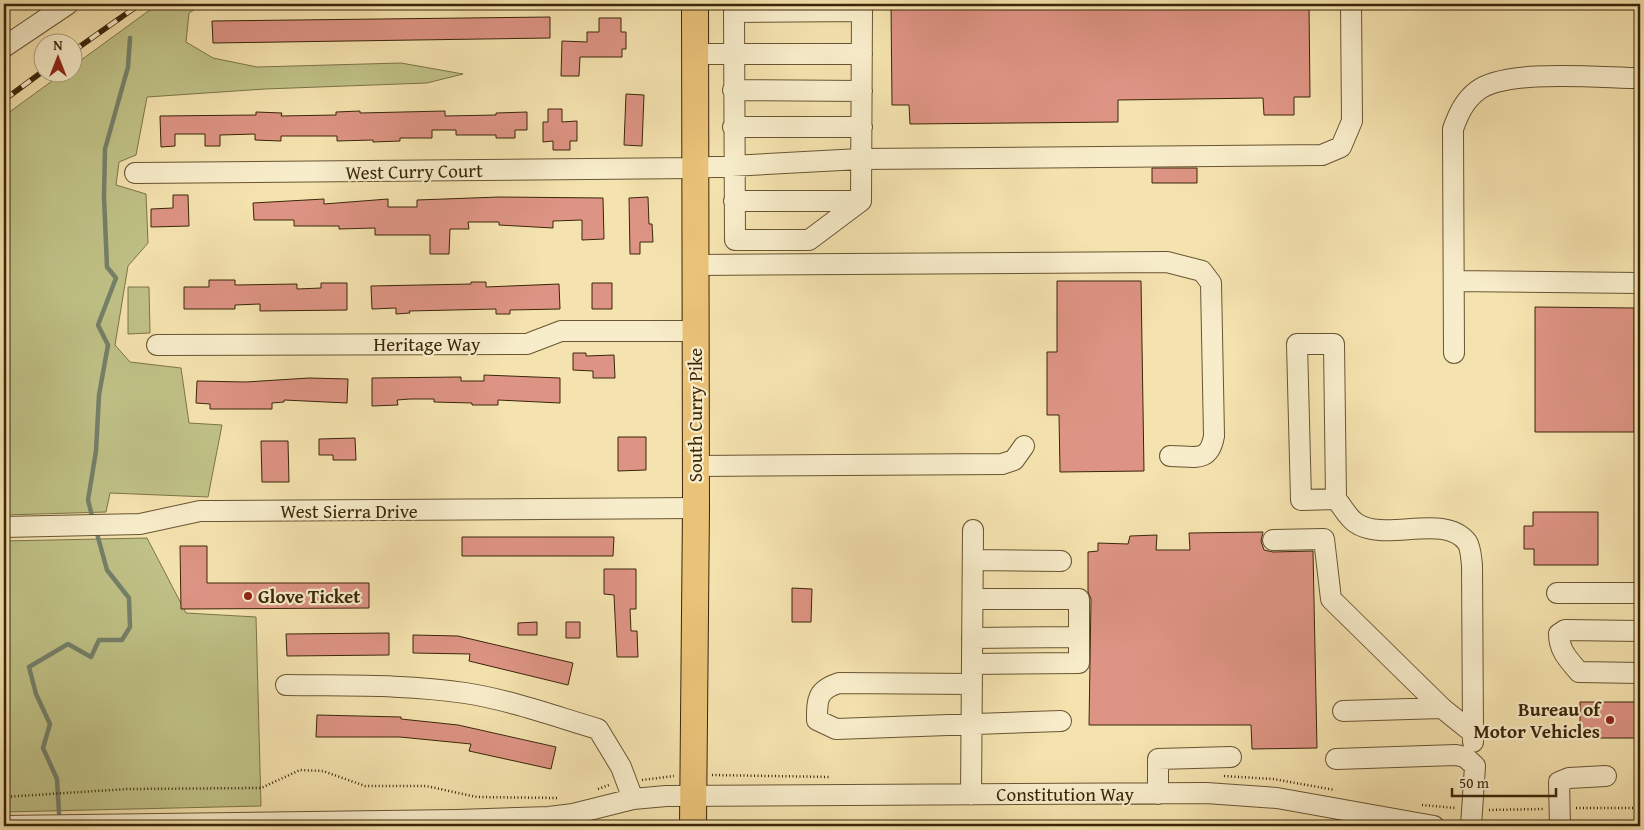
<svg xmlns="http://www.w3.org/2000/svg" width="1644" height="830" viewBox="0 0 1644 830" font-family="'Gentium Book Plus',serif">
	<rect width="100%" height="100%" fill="#f5e3af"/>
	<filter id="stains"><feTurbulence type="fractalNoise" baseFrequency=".004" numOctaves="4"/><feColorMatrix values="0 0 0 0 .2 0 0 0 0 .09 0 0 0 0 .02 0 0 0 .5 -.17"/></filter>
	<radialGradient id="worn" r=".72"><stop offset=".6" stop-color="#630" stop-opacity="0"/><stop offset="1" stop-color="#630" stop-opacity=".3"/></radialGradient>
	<path fill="#c0c287" stroke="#7d7448" d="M158,4H203L189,13L186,42L213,58L257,67L401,63L463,74L427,83L265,89L147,97L136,155L119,162L116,185L146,194L148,243L128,266L115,345L130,362L181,368L189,423L222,425L208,497L110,493L106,512L4,515V116L63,73L72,72L73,66Z
		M128,287H149L150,333L128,334Z
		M147,538L186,613L256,617L261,806L4,812V541Z"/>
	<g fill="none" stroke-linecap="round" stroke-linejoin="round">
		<path stroke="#75816a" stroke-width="4.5" d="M93,520L88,500L96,451L99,395L108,345L98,325L116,278L107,267L104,197L105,149L128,67L130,38
			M59,813L57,779L43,748L50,724L36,694L29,667L68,644L91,657L99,640H122L130,627L129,598L107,570L96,530"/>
	</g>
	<path fill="#de9484" stroke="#3a2609" d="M891,4H1309L1310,97H1294V115H1264L1263,98L1118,100V122L910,124L909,105H892Z
		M550,17V38L213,43L212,21Z
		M599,18H621V32H626V49H622V57H580L579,76H561L562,41L587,42V32H599Z
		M626,94L644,95L642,146L624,145Z
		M548,109H562V122L577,121V141H570V150H553V141L543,142V122H548Z
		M360,111V113L445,111V116L496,115V113L527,112V130H515V138H496V135H456V130H432V138H400V141L373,142V140L337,141V136H281V141L255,140V134L220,135V146H205V134H175V146L161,147L160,116L256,115V112L282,113L281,116L336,115V112Z
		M1152,168H1197V183H1152Z
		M173,195H188L189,226L151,227V209L173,208Z
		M499,197L603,198L604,239L582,240V220L553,221V228L499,225V222H468L469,229H450L449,254H430V235H375V228L339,229V226H294V220H254L253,203L324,199V204L388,199V207H417V200Z
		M648,197L649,224H652L653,242H640V254H630L629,198Z
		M209,280H235V285L297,284V289L321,288V283H347V310L260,311V304L235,305V309H184V287H209Z
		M1057,281H1141L1144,471L1060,472L1059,415H1047V352H1057Z
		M471,282H486V287L559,284L560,309L510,310V314H496V309L409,311L410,313L396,314V308L372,309L371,286L471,284Z
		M592,283H612V309H592Z
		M1535,307L1634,308V432H1535Z
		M573,353H586V356L614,355L615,378H593V371L573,370Z
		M484,375L560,378V403L498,400V405H472V403L434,402V399H410L397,400L398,405L372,406V378L461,377V381H484Z
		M309,378L348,379L347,403L284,400V402L272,403V409H210V404L196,403L197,381L246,382Z
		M618,437H646V470L618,471Z
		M355,438L356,460H333V455H319V439Z
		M261,441H288L289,482H262Z
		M1533,512H1598V565H1534V549H1524V526H1533Z
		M1263,532L1261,541L1264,550L1273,552L1313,551L1317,748L1252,749L1251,725H1089L1091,599L1088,592V552L1098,551V543L1128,544L1130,536L1157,535L1156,550H1190L1189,533Z
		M462,537H614L613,556H462Z
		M180,546H207V583H369V608L181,609Z
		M604,569H636V609H630L631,631H637L638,657H617L614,595L604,594Z
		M792,588L812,589L811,622H792Z
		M537,622V635H518V623Z
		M566,622H580V638H566Z
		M389,633V655L287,656L286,634Z
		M413,635L458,636L573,663L568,685L469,661L470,654L413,653Z
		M1580,702H1640V738H1580Z
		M317,715L401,717V719L458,725L556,747L551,769L469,751L471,744L400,737H316Z"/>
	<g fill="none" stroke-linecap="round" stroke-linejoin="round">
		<defs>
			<path id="minor" d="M862,11L861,201L809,240H735L734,12Z
				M4,47L68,4
				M694,54H862
				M733,90L862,91
				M733,127H862
				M135,173L694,168L860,159L1322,155L1341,147L1352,121L1351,4
				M734,201H861
				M694,265L1167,262L1202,271L1211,283L1214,436C1209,464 1194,456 1170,456
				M1454,281L1640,283
				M157,345L527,344L561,331H694
				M1454,353L1453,129C1458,115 1464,101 1477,91C1505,68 1603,78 1640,78
				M695,466L1002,464L1014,460L1024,446
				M1336,499L1334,344H1297L1301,500L1336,499C1342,506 1348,518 1356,523C1385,543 1444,512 1467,542C1471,548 1471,558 1472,565L1473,733
				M4,527L140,524L200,511H220L696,508
				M1273,540L1324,539L1331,599L1442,708
				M973,560L1061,561
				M1557,593H1640
				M1640,631L1565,630L1559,634C1559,651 1569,660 1579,672L1640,673
				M972,638L1079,637
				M972,664L1079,663V599H973
				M972,684L839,683C817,690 817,699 817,720L836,729L1061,721
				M286,685C345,686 406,684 465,693C510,700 554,716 598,729L621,767L633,799
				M1343,711L1442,708L1473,733V742
				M1336,759L1456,755L1465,757L1475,766L1471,826
				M1158,794V759L1231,757
				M971,795L973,530
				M4,826L457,820L549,817L573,814L633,799L666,796L1206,793L1277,798L1434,826
				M1560,826L1559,782L1569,778L1606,776"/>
			<path id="major" d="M693,826L696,508L695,4"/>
		</defs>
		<use href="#minor" stroke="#695532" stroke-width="22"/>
		<use href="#major" stroke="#3a2609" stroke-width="28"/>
		<path stroke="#3a2609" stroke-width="2.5" stroke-dasharray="1 2.5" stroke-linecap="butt" d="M712,775L831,777
			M1224,776L1273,779L1335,790
			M642,780L674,776
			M598,789L609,785
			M4,797L127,789L261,788L300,770L323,771L365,786H426L477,797L559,798
			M1422,805L1456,808
			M1576,808H1640
			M1489,810L1543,809"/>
		<use href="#minor" stroke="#f8edcb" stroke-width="20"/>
		<use href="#major" stroke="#eac278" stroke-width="26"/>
		<defs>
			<path id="rail" d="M72,52L140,4
				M4,100L42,72"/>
		</defs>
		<use href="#rail" stroke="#3a2609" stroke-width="5.5"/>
		<use href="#rail" stroke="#f8edcb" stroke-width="4" stroke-dasharray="11" stroke-linecap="butt"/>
	</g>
	<g fill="#8f2418" stroke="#f8edcb" stroke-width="2">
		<circle cx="248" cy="596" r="5"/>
		<circle cx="1610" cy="720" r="5"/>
	</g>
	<g text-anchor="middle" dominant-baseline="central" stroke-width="4.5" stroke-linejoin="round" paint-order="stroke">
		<g font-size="19" fill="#3a2609" stroke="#f8edcb">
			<text transform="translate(414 171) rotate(-1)">West Curry Court</text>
			<text x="427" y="344">Heritage Way</text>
			<text transform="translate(695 415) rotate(-90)">South Curry Pike</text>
			<text x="349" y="511">West Sierra Drive</text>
			<text x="1065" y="794">Constitution Way</text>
		</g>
		<g font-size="19" font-weight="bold" fill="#3a2609" stroke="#f8edcb" text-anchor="start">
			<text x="258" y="596">Glove Ticket</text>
			<text x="1600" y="709" text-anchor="end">Bureau of<tspan x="1600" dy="22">Motor Vehicles</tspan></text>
		</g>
	</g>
	<rect width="1644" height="830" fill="none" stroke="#f5e3af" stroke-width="20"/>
	<rect x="5" y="5" width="1634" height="820" fill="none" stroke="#3a2609" stroke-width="2.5"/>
	<rect x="10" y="10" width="1624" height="810" fill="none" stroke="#3a2609"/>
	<g transform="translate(58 58)"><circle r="24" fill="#f8edcb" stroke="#ac9d7d"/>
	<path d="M0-4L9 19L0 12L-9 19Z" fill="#8f2418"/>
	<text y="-8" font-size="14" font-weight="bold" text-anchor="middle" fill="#3a2609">N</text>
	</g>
	<path d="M1452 788v8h104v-8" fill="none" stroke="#3a2609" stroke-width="2.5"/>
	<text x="1459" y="788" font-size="15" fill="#3a2609" stroke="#f8edcb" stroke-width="4" paint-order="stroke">50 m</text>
	<rect width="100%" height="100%" filter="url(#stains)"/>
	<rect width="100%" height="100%" fill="url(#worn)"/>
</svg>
